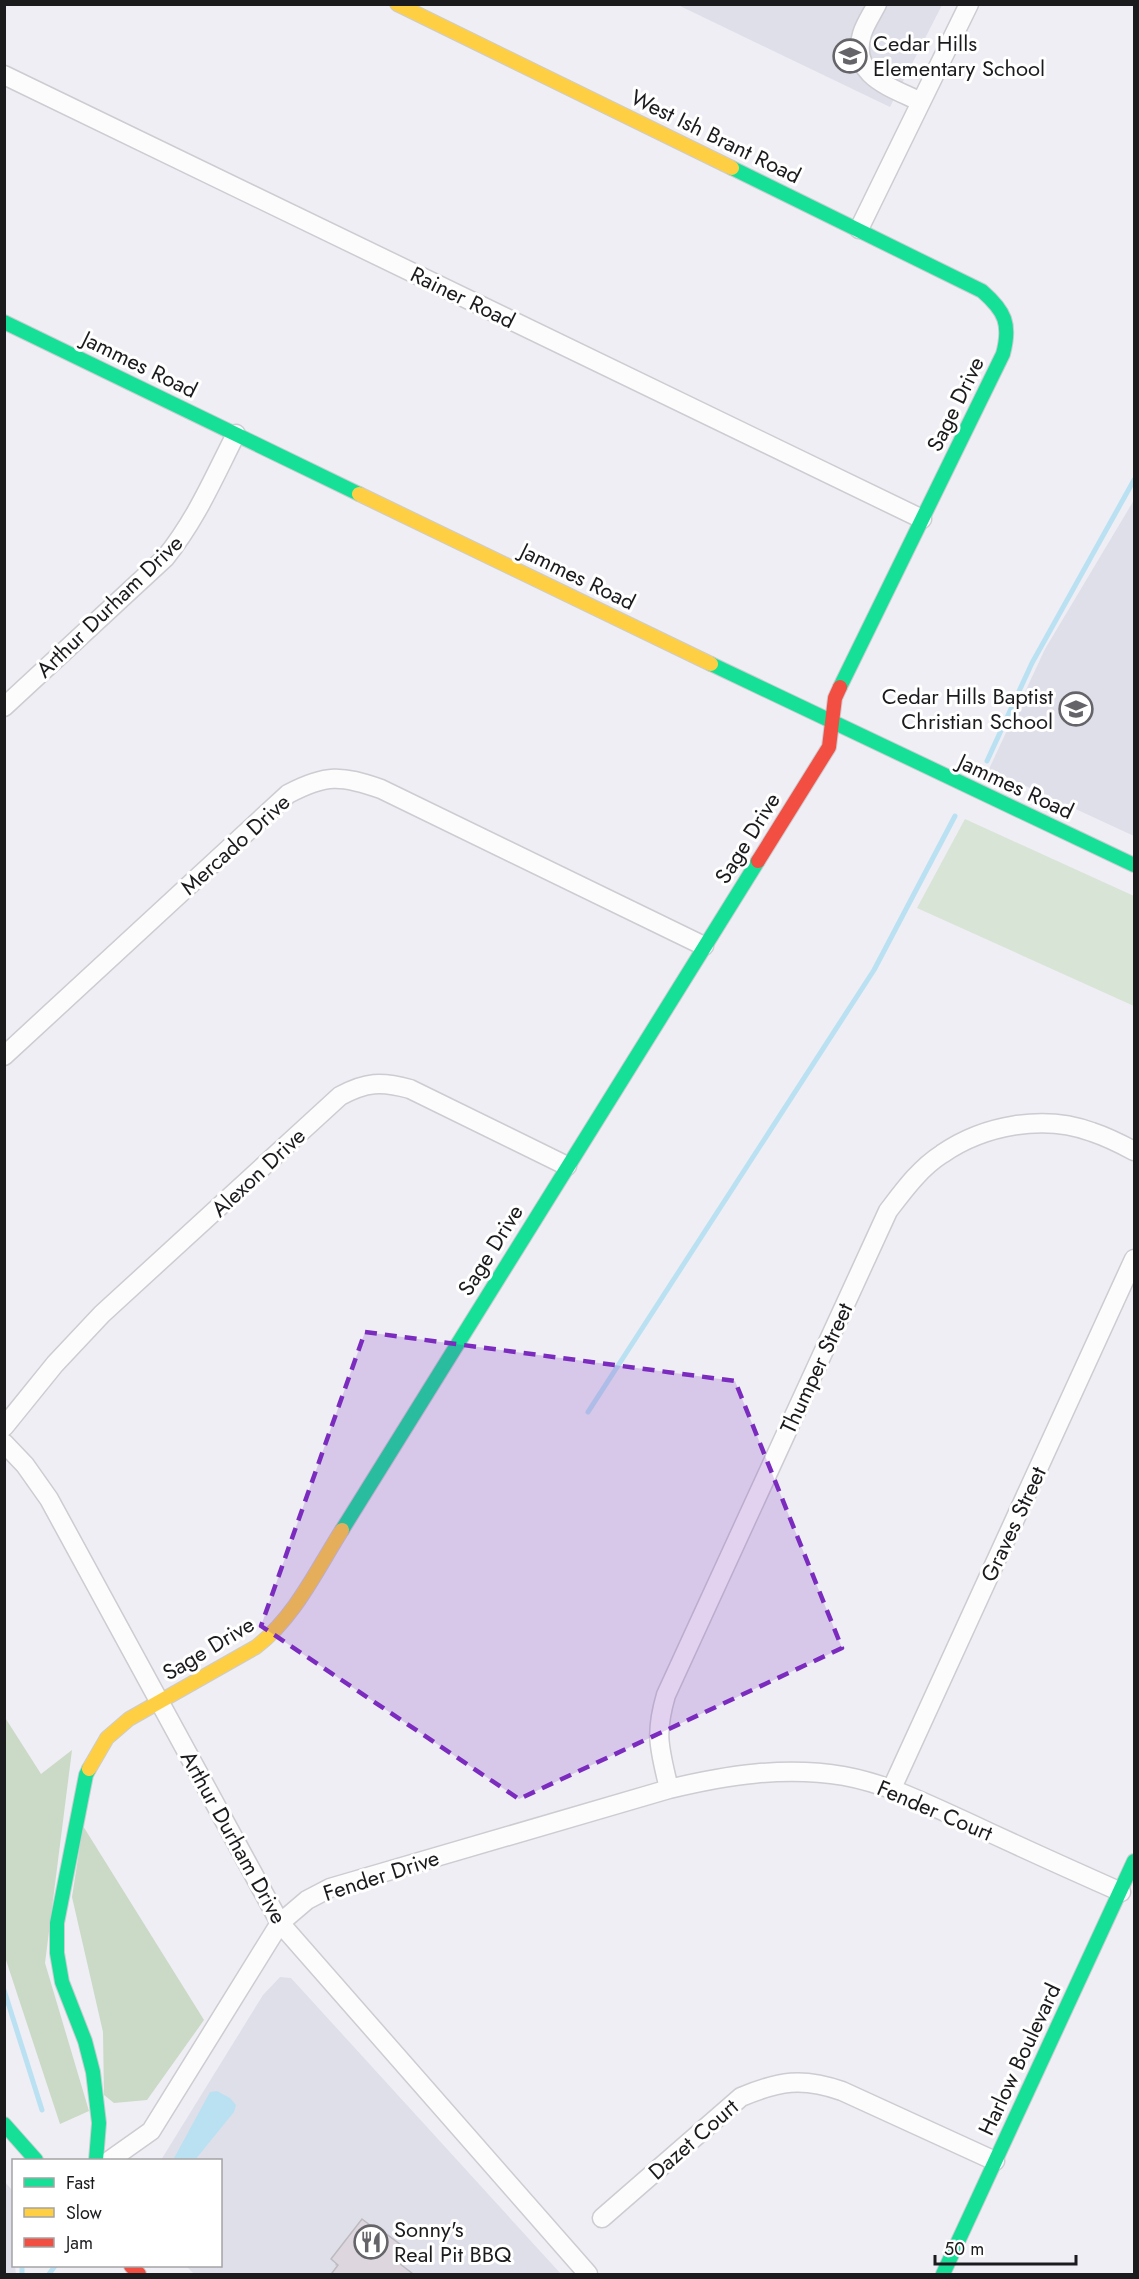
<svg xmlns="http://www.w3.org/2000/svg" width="1139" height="2279" viewBox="0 0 1139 2279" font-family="Jost,sans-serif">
	<defs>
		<filter id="shadow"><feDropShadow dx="5.5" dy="5.5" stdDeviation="0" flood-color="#0004"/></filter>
	</defs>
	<rect width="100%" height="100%" fill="#eeeef4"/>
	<path fill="#dfdfea" d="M678,5H942L890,107Z
		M1134,500V836L989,769L1045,649Z
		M280,1977L291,1978L561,2274H194L186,2266H220V2160H161L263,1995Z
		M4,2181L13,2191L14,2266H15L16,2274H5Z"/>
	<path fill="#d8e4d5" d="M965,819L1134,896V1006L917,908Z"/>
	<path fill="#cadac6" d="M4,1716L41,1774L72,1750L45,1963L89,2111L60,2124L5,1957Z
		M83,1826L204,2020L147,2100L114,2103L104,2095L103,2032L72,1897Z"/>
	<path fill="#bae1f2" d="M217,2091L230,2098L236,2105L234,2112L195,2160H173L210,2092Z"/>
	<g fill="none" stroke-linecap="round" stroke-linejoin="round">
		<path stroke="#bae1f2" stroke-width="5" d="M987,761L1032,663L1134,480
			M588,1412L874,970L955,816
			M4,1990L42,2110
			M22,2266V2274
			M49,2274L55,2266"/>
	</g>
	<path fill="#ded6df" stroke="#bcbbbf" stroke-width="1.5" filter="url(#shadow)" d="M362,2219L383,2235L385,2233L405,2248L395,2260L413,2274H334L332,2273L338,2265L331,2259Z"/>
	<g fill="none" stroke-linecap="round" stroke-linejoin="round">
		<defs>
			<path id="street" d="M877,4C872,14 865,24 862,34C849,76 891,87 921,102
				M4,75L922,519
				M859,229L969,4
				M4,707L165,558C196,520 214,477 236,434
				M4,1056L288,794C326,774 341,775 381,789L704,946
				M4,1427L55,1364L102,1314L340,1096C366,1082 381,1081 410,1089L567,1166
				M4,1443L25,1465L49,1499L280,1923L588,2274
				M892,1788L1134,1259
				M669,1789C660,1749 654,1736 666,1695L888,1211C904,1190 920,1168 942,1154C984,1125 1044,1114 1092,1132C1107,1137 1121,1144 1134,1151
				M110,2160L151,2131L280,1923L307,1900L330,1888L669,1789C727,1775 785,1766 844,1776C888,1784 927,1804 967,1822C1018,1846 1069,1869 1121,1892
				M602,2218L741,2097C779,2081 802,2077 842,2091L995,2161"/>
			<path id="fast" d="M732,168L982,291C1005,311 1011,324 1003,354L840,687
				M4,322L359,494
				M711,664L1134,865
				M342,1530L758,861
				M89,1769L86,1775L57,1923V1953L62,1982L85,2041L93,2072L99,2123L96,2160
				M4,2124L36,2160
				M943,2274L1134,1861"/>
			<path id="slow" d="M397,4L732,168
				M359,494L711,664
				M89,1769L107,1738L129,1719L256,1647C295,1617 316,1571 342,1530"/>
			<path id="jam" d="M758,861L829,747L835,698L840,687
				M131,2266L139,2274"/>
		</defs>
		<use href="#street" stroke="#ccccd1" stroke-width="21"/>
		<use href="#fast" stroke="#ccccd1" stroke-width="16"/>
		<use href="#slow" stroke="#ccccd1" stroke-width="16"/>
		<use href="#jam" stroke="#ccccd1" stroke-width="16"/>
		<use href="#street" stroke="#fcfcfd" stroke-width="18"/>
		<use href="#fast" stroke="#16e098" stroke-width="14"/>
		<use href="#slow" stroke="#ffcf43" stroke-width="14"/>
		<use href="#jam" stroke="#f24e42" stroke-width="14"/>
	</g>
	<path fill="#7b2cbf" fill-opacity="0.2" stroke="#7b2cbf" stroke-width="4.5" stroke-dasharray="12 8" stroke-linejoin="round" d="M365,1332L735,1381L842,1648L519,1799L261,1626Z"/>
	<defs>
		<symbol id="school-ring" viewBox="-11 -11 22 22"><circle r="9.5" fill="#fff" stroke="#656569" stroke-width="1.5"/><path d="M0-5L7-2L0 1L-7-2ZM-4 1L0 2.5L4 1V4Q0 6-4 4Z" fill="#656569"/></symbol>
		<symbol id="restaurant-ring" viewBox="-11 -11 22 22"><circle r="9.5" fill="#fff" stroke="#656569" stroke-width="1.5"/><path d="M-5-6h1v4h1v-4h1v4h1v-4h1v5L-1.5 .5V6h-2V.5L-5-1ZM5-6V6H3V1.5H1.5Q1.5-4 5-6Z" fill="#656569"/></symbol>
	</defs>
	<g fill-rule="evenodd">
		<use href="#school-ring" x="831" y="37" width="38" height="38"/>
		<use href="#school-ring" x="1057" y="690" width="38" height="38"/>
		<use href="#restaurant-ring" x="352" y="2223" width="38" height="38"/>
	</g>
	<g text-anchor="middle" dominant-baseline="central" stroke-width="6" stroke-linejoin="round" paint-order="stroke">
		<g font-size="22" fill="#1b1b1e" stroke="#fff" text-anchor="start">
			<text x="873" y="43">Cedar Hills<tspan x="873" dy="25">Elementary School</tspan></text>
			<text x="1053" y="696" text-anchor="end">Cedar Hills Baptist<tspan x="1053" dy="25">Christian School</tspan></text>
			<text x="394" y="2229">Sonny's<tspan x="394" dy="25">Real Pit BBQ</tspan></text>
		</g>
		<g font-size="22" fill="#1b1b1e" stroke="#fff">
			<text transform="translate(716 136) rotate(26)">West Ish Brant Road</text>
			<text transform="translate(463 297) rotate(26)">Rainer Road</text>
			<text transform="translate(140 364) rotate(26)">Jammes Road</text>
			<text transform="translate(955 404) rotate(-64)">Sage Drive</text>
			<text transform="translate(578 576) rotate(26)">Jammes Road</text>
			<text transform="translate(109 606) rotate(-44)">Arthur Durham Drive</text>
			<text transform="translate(1016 786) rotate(25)">Jammes Road</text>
			<text transform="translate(747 838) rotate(-58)">Sage Drive</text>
			<text transform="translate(235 844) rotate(-42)">Mercado Drive</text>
			<text transform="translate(258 1172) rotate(-43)">Alexon Drive</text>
			<text transform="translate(490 1250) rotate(-58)">Sage Drive</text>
			<text transform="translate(816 1368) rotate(-65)">Thumper Street</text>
			<text transform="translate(1013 1524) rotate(-65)">Graves Street</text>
			<text transform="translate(208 1648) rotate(-31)">Sage Drive</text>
			<text transform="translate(935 1810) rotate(23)">Fender Court</text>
			<text transform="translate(234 1837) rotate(61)">Arthur Durham Drive</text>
			<text transform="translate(381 1875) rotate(-18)">Fender Drive</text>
			<text transform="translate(1019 2059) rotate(-65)">Harlow Boulevard</text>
			<text transform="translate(693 2139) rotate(-41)">Dazet Court</text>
		</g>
	</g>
	<rect width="1139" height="2279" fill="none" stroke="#1b1b1e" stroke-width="12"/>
	<rect x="12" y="2159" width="210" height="108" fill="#ffffff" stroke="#a4a4a5" stroke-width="1.5"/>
	<rect x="24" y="2178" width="30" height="9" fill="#16e098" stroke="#a4a4a5" stroke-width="1.5"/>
	<text x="66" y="2189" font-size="18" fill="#1b1b1e">Fast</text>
	<rect x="24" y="2208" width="30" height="9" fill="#ffcf43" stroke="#a4a4a5" stroke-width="1.5"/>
	<text x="66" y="2219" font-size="18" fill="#1b1b1e">Slow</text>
	<rect x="24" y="2238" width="30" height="9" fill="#f24e42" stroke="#a4a4a5" stroke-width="1.5"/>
	<text x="66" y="2249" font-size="18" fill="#1b1b1e">Jam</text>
	<path d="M935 2255v9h141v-9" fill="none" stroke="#1b1b1e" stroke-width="3"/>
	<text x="944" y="2255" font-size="18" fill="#1b1b1e" stroke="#ffffff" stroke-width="4.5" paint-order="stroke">50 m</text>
</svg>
